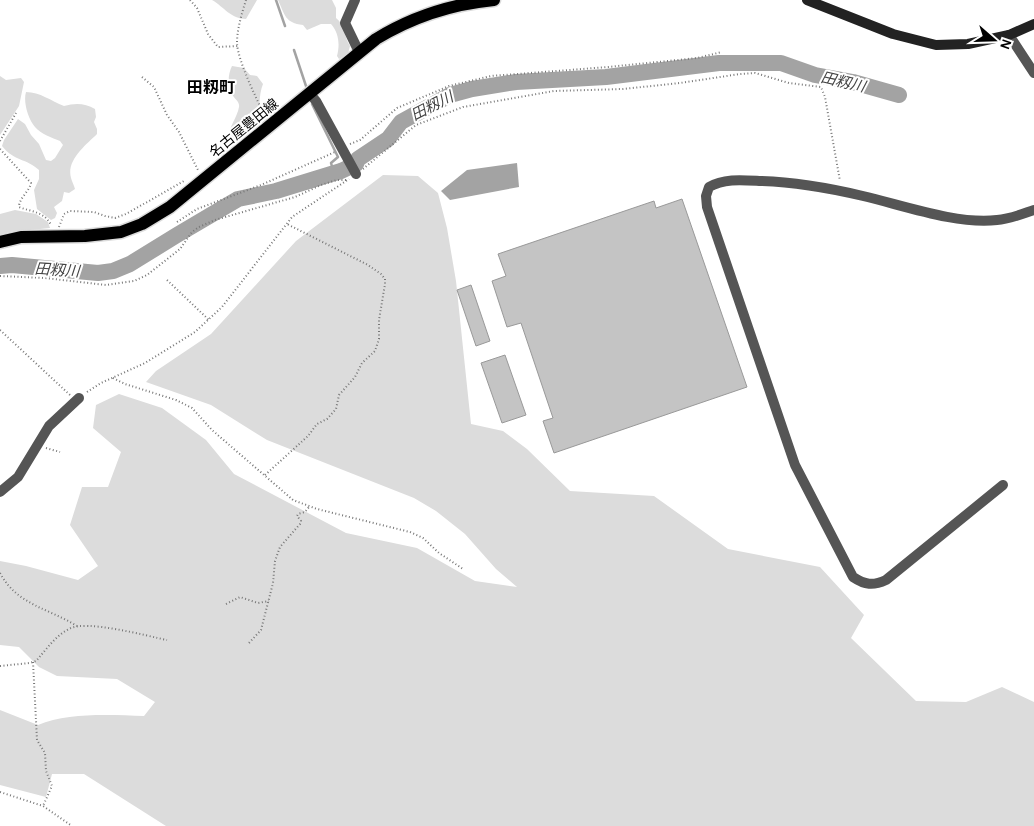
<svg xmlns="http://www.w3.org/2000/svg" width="1034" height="826" viewBox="0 0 1034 826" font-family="Karla,'Noto Sans JP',sans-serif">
	<rect width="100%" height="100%" fill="#fff"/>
	<path fill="#dcdcdc" d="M212,0H257L246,19C231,19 224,7 212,0Z
		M278,0H332L336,8V18C345,25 344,37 350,46L348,54L339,59L337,56C340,45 339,33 331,24H321L307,30L303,25C285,23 285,15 278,0Z
		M232,66L244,68L250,75L257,76L263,84C259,94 258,110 263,120L231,145C223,133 237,120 239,107C240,101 234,99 232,94C227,86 228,74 232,66Z
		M0,76L6,80L21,78L24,82L19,106L0,135Z
		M26,92C40,92 51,101 64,106C75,103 85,103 95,109L96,117L94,122L97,129V134C86,145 66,160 71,178C72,182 74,185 75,189L69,193L64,192L62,201L54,207L57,213L55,218L51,220L37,209L34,190L39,179V170C26,158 15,162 2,146L4,140L18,119L25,124L31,135L39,144L46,160L51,161L55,158L63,145L60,141C52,138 41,134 35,127C28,119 23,102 26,92Z
		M383,175L418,176L438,193L447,228L456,281L471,424L503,431L527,449L570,491L654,496L728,549L820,567L864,615L851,638L916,701L966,702L1002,687L1034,702V826H166L84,774H52L46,797L0,785V710L38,725C68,712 112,715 144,716L155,702L117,679L57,676L39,667L19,647L0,645V561L26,566L78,580L98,566L70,525L82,487H108L121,452L93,428L96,405L119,394L162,408L206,440L234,474L346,533L417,548L475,581L517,587L496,569L465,534L436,511L414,498L267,440L211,405L146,382L156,371L211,334L296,241Z
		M15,210L36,214L48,222L50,228L10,232L0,235V214Z"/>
	<path fill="#a3a3a3" d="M517,163L519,187L450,200L441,191L467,170Z"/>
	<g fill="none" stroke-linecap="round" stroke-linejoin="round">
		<path stroke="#a3a3a3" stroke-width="2.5" d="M276,0L285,26
			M294,50L307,89
			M312,104L338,157L331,163L334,173"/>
		<path stroke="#a3a3a3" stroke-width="16" d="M0,266L12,265L98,273L113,271L130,264L177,235L238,199L276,191L341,171L356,164L358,159L388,139L401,122L450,95L472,89L516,82L606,77L719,63H781L815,75L853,82L899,95"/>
	</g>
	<path fill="#c4c4c4" stroke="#999" d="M682,199L747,387L554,453L543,421L553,418L521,323L507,327L492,281L506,276L498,254L654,201L656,208Z
		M471,285L490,341L476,346L457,290Z
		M505,355L526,415L502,423L481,363Z"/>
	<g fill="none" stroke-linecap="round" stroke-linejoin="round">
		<defs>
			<path id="primary" d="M0,242L21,237L85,236L121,232L142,224L170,207L376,39C412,17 452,4 494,0"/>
		</defs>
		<use href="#primary" stroke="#dbdbdb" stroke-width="15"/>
		<path stroke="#777" stroke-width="2" stroke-dasharray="1 2.5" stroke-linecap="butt" d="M190,0L197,8L208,34L218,47L238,46
			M246,0C242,13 237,29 237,43C238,62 257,99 265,117
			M142,77L154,87L167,115L179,132L199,172
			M0,141L16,113
			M350,144L360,140L397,108L449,86L491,76L608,67L697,58L722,52
			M0,149L31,183C29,192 19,198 19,207C31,212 44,211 51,225
			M363,169L416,125L463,107L554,91L623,89L680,83L740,74L755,73L789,83L821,87L825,97L840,181
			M177,222L197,209L261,185L335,152
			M59,227L64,214L70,211L94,212L105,216L115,218L126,214L184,181
			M0,276L45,278L106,285L134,281L147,275L180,249L192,232L199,227L215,220L295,197L321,185L337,180H348
			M167,280L209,320
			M0,330L70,395
			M113,378L125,384L176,400L192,408L212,430L293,500L317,509L410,532L423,538L439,553L463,569
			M87,392L101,383L145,363L195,332L222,307L292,217L349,179
			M46,448L60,452
			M265,475L308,436L317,424L327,419L336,409L339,395L355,377L362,363L375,351L379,339V320L385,284V279L381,274L368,265L287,224
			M0,573C17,605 48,608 77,626
			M226,604L240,597L258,603L269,601
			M249,643L261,630L273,583L275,561L280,547L300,524L301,521L297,516L298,514L305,512L309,507
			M33,662L37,740L45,753L46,771L52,786L43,806
			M0,666L30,663L36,661C46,650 55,636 69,629C85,619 147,636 167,640
			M0,792L43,806L72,826"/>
		<path stroke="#555" stroke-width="10" d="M355,0L345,23L359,52
			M309,93L316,101L356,174
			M0,492L18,477L49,426L79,398"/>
		<path stroke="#555" stroke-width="10" d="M1009,35L1034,73
			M1003,485L886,580C873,586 865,585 853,577L795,465L707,207L706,196L709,187C724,178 743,180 761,181C795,182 829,188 863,196C902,205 958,225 997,220C1010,219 1022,214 1034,210"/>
		<path stroke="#222" stroke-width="10" d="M807,0L893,34L936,45L968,44L1009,35L1034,24"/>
		<use href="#primary" stroke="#000" stroke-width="12"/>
	</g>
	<g text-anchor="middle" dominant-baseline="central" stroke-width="4" stroke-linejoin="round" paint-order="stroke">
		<g font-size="14" fill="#000" stroke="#fff">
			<text transform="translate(244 128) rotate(-39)">名古屋豊田線</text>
		</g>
		<g font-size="15" font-style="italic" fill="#444" stroke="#fff">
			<text transform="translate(843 82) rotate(13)">田籾川</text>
			<text transform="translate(432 106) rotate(-27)">田籾川</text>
			<text transform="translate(57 270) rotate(4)">田籾川</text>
		</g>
		<g font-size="16" font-weight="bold" fill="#000" stroke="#fff">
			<text x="211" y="87">田籾町</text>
		</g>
	</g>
	<g transform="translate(994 40) rotate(110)" stroke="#ffffff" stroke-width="4" paint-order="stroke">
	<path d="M0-4L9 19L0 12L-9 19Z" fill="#000000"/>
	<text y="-8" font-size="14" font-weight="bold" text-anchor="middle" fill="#000000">N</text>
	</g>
</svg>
